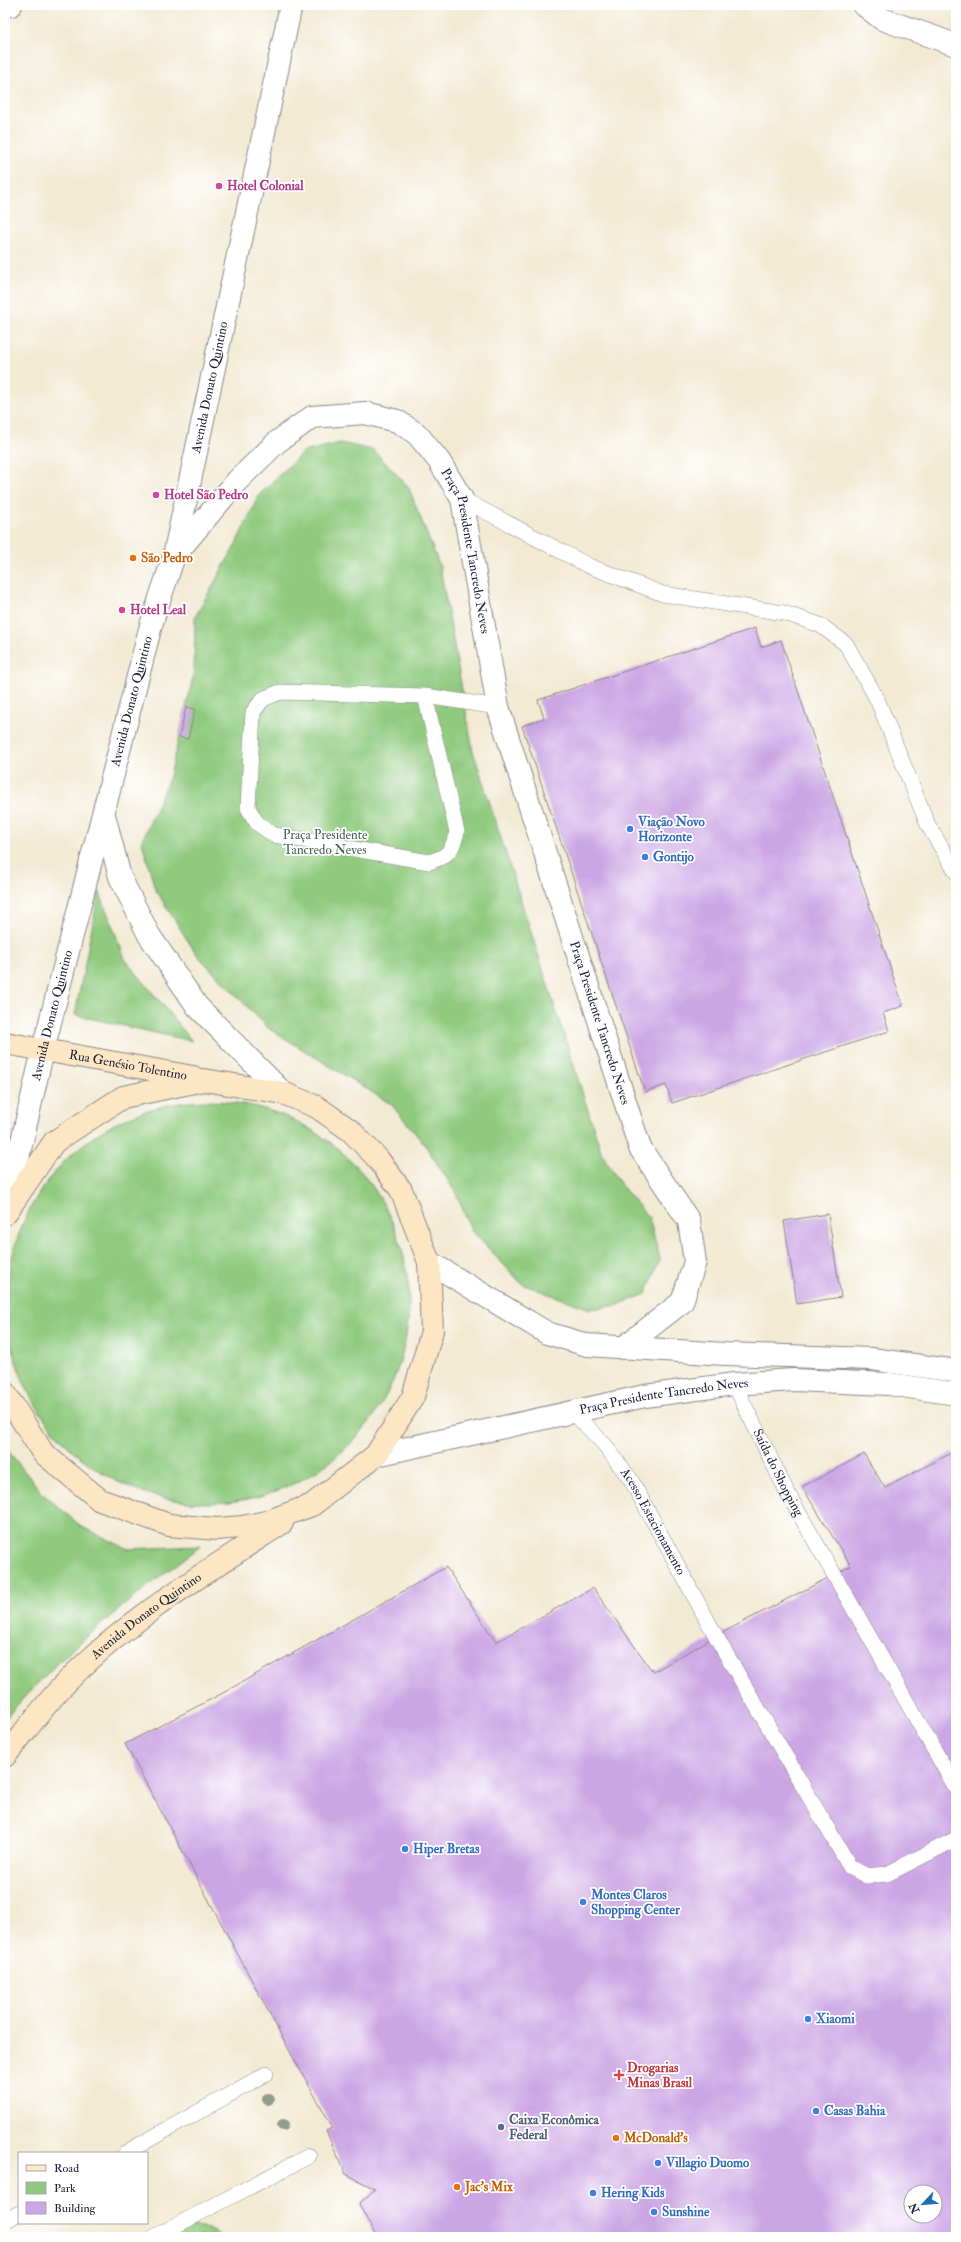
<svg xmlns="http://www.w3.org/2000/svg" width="961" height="2242" viewBox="0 0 961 2242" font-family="'IM FELL Double Pica',serif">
	<rect width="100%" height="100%" fill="#fff"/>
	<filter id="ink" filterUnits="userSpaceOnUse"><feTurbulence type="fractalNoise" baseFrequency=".025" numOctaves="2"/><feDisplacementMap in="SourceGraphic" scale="8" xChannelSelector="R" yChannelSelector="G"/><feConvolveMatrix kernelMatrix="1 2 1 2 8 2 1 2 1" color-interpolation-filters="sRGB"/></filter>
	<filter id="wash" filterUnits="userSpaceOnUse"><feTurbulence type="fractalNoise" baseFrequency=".012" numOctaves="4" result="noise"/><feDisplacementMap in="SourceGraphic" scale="16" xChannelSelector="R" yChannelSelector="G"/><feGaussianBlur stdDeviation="0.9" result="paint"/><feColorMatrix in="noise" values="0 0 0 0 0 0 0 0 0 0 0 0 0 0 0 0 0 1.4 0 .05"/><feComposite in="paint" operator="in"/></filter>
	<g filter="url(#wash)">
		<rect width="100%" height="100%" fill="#f2ead3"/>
		<path fill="#8fca7e" stroke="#58765c" d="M340,443L373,450L408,486L440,567L473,751L602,1154L621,1185L649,1218L660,1259L646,1294L618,1305L590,1309L522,1284L471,1230L456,1193L425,1145L391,1104L268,1028L197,955L155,889L142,841L170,776L194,673L195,617L234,548L259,495L303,452Z
			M99,891L125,959L192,1041L75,1015Z
			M7 1302a201 201 0 1 1 402 0a201 201 0 1 1-402 0Z
			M5,1447L43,1494L82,1527L128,1549L201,1546C131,1598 62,1652 5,1719Z
			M193,2227L208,2229L222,2237H166L179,2230Z"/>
		<g id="blocks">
			<path fill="#cca6e4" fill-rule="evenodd" d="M755,628L761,647L781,640L903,1006L883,1013L889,1031L672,1103L666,1085L645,1092L522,726L544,718L538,700Z
				M186,707L195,709L188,739L179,737Z
				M828,1214L841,1297L797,1304L784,1221Z
				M953,1452L956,1458V2237H376L359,2204L375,2189L346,2174L326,2131L333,2128L294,2059L125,1744L221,1694L446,1567L496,1642L593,1588L653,1672L714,1637L851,1566L802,1487L864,1454L885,1488ZM911,2192H935V2216H911Z"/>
		</g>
	</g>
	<g filter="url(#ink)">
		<use href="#blocks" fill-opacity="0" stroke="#8a8687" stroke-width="1"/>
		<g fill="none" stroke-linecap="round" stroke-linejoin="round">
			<defs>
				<g id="lane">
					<path d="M462,499L589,566L663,594L784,613L820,625L846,644L877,699L928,825L956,872"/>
					<path d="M425,696L457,832C452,851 449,856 429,862L274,835L257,823L248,808L253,712L263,699L280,692L425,696L498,707"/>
					<path id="s1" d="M734,1384L788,1494L956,1788"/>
					<path id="s2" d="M574,1413L604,1444L631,1480L718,1640L850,1867L867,1876L887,1874L956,1839"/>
					<path d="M125,2153L266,2074"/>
					<path d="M5,2221L19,2213"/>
					<path d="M154,2237L309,2156"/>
				</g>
				<g id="street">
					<path d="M864,5L882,19L956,45"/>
					<path d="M5,6L11,5"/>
					<path id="s3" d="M174,556L237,481L277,442L312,417L365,413L397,421L417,434L439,461L462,499L498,707L640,1148L689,1221L695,1262L682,1302L623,1348"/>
					<path d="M104,815L120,877L149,935L197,1006L283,1093"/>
					<path id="s4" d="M6,1210L43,1050L151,625L174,556L291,5"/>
					<path d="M429,1262L547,1333L587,1345L725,1354L872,1359L956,1371"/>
					<path id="s5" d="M376,1455L645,1396L734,1384L793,1380L889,1384L956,1394"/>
				</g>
				<g id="secondary">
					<path id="s6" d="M5,1043L193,1077"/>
					<path d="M5,1214L54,1142L123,1097L204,1080L283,1093L317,1107L351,1131L378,1159L401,1190L429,1262L432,1331L413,1397L376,1455L312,1505L266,1522L242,1527L217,1529L169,1525L100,1500L43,1453L5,1393"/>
					<path id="s7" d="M5,1756C23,1734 40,1711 59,1690C121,1623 206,1572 282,1523"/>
				</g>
			</defs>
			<use href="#lane" stroke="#8a8687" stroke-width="16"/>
			<use href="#street" stroke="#8a8687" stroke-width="24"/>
			<use href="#secondary" stroke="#8a8687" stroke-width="24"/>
			<use href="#lane" stroke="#fff" stroke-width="15"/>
			<use href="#street" stroke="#fff" stroke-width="22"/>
			<use href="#secondary" stroke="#fce6c4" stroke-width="22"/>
		</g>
		<g fill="#949c8c">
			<circle cx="268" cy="2099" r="6"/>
			<circle cx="283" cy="2125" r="6"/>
		</g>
	</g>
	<g fill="#d1479c" stroke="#fff" stroke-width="1.5">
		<circle cx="219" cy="186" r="4"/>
		<circle cx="156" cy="495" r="4"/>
		<circle cx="122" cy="610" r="4"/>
	</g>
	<g fill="#e8710a" stroke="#fff" stroke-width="1.5">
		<circle cx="133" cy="558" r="4"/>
		<circle cx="616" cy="2138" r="4"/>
		<circle cx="457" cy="2187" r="4"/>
	</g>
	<g fill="#3f7fe0" stroke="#fff" stroke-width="1.5">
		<circle cx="630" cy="829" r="4"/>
		<circle cx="645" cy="857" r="4"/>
		<circle cx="405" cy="1849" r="4"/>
		<circle cx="583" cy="1902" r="4"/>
		<circle cx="808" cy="2019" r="4"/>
		<circle cx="816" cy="2111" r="4"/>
		<circle cx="658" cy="2163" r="4"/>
		<circle cx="593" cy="2193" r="4"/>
		<circle cx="654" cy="2212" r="4"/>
	</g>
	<path fill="#e0444e" stroke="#fff" stroke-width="1.5" d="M617 2069h4v4h4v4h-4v4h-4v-4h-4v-4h4z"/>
	<circle fill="#5c6f8a" stroke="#fff" stroke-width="1.5" cx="501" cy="2127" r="4"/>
	<g text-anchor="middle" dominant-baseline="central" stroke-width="3.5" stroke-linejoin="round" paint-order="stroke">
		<g font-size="13" font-weight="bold" fill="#b23c85" stroke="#fff" text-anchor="start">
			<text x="227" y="186">Hotel Colonial</text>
			<text x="164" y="495">Hotel São Pedro</text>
			<text x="130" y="610">Hotel Leal</text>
		</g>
		<g font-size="13" fill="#22223b" stroke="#fff">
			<text stroke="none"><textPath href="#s4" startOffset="848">Avenida Donato Quintino</textPath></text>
			<text stroke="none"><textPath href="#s3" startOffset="437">Praça Presidente Tancredo Neves</textPath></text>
			<text stroke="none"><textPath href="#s4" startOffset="524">Avenida Donato Quintino</textPath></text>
			<text stroke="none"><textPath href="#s4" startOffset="200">Avenida Donato Quintino</textPath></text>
			<text stroke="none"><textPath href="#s3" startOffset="929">Praça Presidente Tancredo Neves</textPath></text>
			<text stroke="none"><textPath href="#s6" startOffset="125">Rua Genésio Tolentino</textPath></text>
			<text stroke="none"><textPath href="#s5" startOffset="294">Praça Presidente Tancredo Neves</textPath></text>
			<text stroke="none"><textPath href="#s1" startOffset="99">Saída do Shopping</textPath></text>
			<text stroke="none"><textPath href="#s2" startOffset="135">Acesso Estacionamento</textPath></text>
			<text stroke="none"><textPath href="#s7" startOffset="200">Avenida Donato Quintino</textPath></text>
		</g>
		<g font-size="13" font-weight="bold" fill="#c56008" stroke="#fff" text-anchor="start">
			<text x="141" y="558">São Pedro</text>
			<text x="624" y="2138">McDonald's</text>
			<text x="465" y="2187">Jac's Mix</text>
		</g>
		<g font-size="13" font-weight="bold" fill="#366cbe" stroke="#fff" text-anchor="start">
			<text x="638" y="822">Viação Novo<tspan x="638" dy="15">Horizonte</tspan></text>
			<text x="653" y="857">Gontijo</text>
			<text x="413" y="1849">Hiper Bretas</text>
			<text x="591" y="1895">Montes Claros<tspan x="591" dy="15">Shopping Center</tspan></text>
			<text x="816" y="2019">Xiaomi</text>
			<text x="824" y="2111">Casas Bahia</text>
			<text x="666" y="2163">Villagio Duomo</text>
			<text x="601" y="2193">Hering Kids</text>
			<text x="662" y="2212">Sunshine</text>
		</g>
		<g font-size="13" fill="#485d52" stroke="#fff">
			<text x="325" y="835">Praça Presidente<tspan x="325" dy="15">Tancredo Neves</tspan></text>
		</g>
		<g font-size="13" font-weight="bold" fill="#be3a42" stroke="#fff" text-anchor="start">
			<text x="627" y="2068">Drogarias<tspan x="627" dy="15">Minas Brasil</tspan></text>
		</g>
		<g font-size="13" font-weight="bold" fill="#4e5e75" stroke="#fff" text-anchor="start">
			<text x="509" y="2120">Caixa Econômica<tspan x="509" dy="15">Federal</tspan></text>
		</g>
	</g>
	<rect width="961" height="2242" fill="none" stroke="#fff" stroke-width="20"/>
	<rect x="18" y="2152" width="130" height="72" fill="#ffffff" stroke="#a7a7b1"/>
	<rect x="26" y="2165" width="20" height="6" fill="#fce6c4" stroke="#a7a7b1"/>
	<text x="54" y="2172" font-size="12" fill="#22223b">Road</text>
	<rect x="26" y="2182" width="20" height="12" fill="#8fca7e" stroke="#a7a7b1"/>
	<text x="54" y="2192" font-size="12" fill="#22223b">Park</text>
	<rect x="26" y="2202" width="20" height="12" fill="#cca6e4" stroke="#a7a7b1"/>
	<text x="54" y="2212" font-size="12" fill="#22223b">Building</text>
	<g transform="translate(923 2204) rotate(244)"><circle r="19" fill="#ffffff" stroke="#a7a7b1"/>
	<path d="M0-3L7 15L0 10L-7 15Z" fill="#1f6fb2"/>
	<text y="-6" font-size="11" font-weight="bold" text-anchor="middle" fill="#22223b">N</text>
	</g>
</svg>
